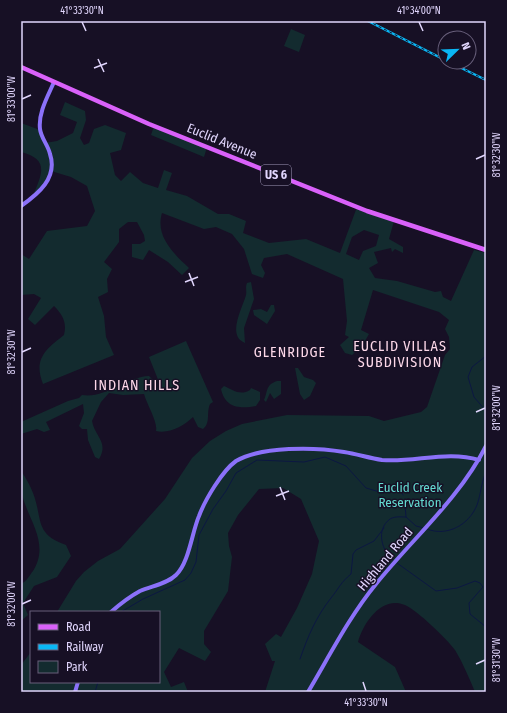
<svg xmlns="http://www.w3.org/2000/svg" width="507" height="713" viewBox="0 0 507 713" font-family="'Fira Sans Condensed',sans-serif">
	<rect width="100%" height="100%" fill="#171025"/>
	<path fill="#132b2f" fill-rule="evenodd" d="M291,29L305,35L299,52L284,46Z
		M65,102L85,111L86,120L80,138L84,145L89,143L94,129L105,125L126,133L121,150L110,153L115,175L121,181L130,172L143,183L158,188L164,170L172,173L166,190L187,196L218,214H229L246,221L243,233L269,243L306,239L340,253L357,207L394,221L389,239L403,247V253L395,249L392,252L391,248L374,252L378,263L369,268L375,278L397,281L435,292L441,291L443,297L451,301L474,250L486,253V692H475C469,678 463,663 455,650C448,640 417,610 405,605C382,595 363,623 358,642L395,667L406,692H265L275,661H272L265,644L276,634L281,637L297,608L312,574L319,541L301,499L283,488L259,489L238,515L228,533L229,546L232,557L228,591L204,631V644L211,652L205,661L179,648L164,672L171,687L184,682L188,692H21V665L31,652V682H159V612H57L76,581L84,572L98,561L120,549L165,499L192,458L210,441L226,431L242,424L287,415L369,416L384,421L421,412L427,407L445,355L450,349L449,337L445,329L449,320L439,312L373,290L361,330L369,334L362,346L352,355L345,353L340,345L349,337L345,335L347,321L343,279L287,254L264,258L261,265L265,273L263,278L252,274L244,249L232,234L216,227L204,229L162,213C155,236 173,253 189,268L182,275L168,262L149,250L143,260L132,257V244H140L145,241L144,235L137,222H128L119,229V242L104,262L112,269L107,279L108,292L98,297L104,316L106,337L114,355L43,384C33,359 46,349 64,335C67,323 63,315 54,306L35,325L28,319L41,298L34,294L21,295V254L29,259L47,231L87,226L95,211L87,186L71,177L51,171L38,194L34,193C43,172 48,159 21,152V123L40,130L45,143L57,141L73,133L77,122L60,115ZM364,230L379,235L376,246L363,251L359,260L346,254L352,237Z
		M154,126L207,147L204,157L151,135Z
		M251,282L254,299L244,328L245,343C226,336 243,307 246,295C247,291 245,287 247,283Z
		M271,305H274L275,311L267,324L254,315L253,310L261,309L267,312Z
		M186,341L213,402L210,404C206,413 211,423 203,429L198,427L193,417C184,426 169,434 156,431C158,422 147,405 144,394L123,395L109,393L101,402L92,421C95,437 109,442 99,459L95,457L88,440L87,429H82L79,426L84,413L83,404L46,422L50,430L44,432L37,429L21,434V422L68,401L79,398L82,395C105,399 126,377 149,376L153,380L152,389L161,387L149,357Z
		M295,368H298L304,377L313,380L316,383L310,396L304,400L300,394Z
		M277,381H281V394L274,399L270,393L266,402L264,400C268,392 265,385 277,381Z
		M224,386C233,390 240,396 250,390L251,388L260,392V400L256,406C240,409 225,408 221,389Z
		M21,471C26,478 30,485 33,493C43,519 34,534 66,545L71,556L57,577L34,586L23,603L28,615L21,621V584C27,581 29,576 33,571C50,544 29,521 22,495C19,488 21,478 21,471Z"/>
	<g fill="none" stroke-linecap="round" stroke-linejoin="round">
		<path stroke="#0c1742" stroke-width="1" d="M486,356L472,367L468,377L474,397L486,411
			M405,505L406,517
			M427,529C447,537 469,525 477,505C481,494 481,483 486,472
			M394,561C382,552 375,530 390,519C395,516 401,517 406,517L416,526L424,528
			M397,563L436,591L457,588L475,581L480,583L483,587L469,603L470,614L486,627
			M121,612L143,599L185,580L191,573L196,562L199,535L213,509L226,491L236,473L257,460L304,462L325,457L346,466L366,488L383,493L390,490L401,491L403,495
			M300,659C308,636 316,617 331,598C339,588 341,582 351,574L353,554L356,550L374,541L384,528
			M95,692L98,682"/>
		<path stroke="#8b71f9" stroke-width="4" d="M21,206C38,194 58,178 50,154C48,145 41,138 40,129C38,113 48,96 54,82
			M111,612C120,604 129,597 140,591C152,586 167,584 176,575C189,563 192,532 199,516C205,500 222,471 236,461C262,446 315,447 344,452C357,454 369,458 382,460C414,463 447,450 479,460
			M75,692L78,682
			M308,692C330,655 349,617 376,584C413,538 459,499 486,446"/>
		<path stroke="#d961f9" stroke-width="4.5" d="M21,67L149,124L367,211L486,250"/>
		<defs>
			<path id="rail" d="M368,21L445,60
				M449,62L486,80"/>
		</defs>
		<use href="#rail" stroke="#0ab7f5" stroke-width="2.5"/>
		<use href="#rail" stroke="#171025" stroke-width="1" stroke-dasharray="3" stroke-linecap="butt"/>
	</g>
	<path fill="none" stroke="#e1d6fd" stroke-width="1.5" d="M82,22L86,31M419,22L423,31M98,59L104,72M94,68L107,63M22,99L31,95M476,159L485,155M189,273L194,286M185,282L198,277M22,352L31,348M476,412L485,408M280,487L285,500M276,496L289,491M22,604L31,600M476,664L485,660M363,682L366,691"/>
	<g text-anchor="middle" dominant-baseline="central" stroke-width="3" stroke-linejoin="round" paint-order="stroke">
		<rect fill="#171025" stroke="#a49bbc" stroke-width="1" x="261" y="165" width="30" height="20" rx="3"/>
		<g font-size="12" font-weight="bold" fill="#e1d6fd">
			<text x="276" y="175">US 6</text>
		</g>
		<g font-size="13" fill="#e1d6fd" stroke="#171025">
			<text transform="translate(222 141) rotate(22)">Euclid Avenue</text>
			<text transform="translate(385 559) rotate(-50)">Highland Road</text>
		</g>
		<g font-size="13" fill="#64dbd1" stroke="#171025">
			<text x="410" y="487">Euclid Creek<tspan x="410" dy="15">Reservation</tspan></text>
		</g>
		<g font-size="14" letter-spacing="1" fill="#fdd8e9" stroke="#171025">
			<text x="400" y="346">EUCLID VILLAS<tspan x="400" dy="16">SUBDIVISION</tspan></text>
			<text x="290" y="352">GLENRIDGE</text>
			<text x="137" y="385">INDIAN HILLS</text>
		</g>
	</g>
	<rect width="507" height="713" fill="none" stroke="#171025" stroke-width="44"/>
	<rect x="30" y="611" width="130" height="72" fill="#171025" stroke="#685f7b"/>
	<rect x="38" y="624" width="20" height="6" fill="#d961f9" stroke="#685f7b"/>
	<text x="66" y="631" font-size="12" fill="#e1d6fd">Road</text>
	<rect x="38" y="644" width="20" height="6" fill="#0ab7f5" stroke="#685f7b"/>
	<text x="66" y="651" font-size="12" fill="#e1d6fd">Railway</text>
	<rect x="38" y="661" width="20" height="12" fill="#132b2f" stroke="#685f7b"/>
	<text x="66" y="671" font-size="12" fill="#e1d6fd">Park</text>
	<g transform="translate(457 50) rotate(67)"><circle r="19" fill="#171025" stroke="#685f7b"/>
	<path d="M0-3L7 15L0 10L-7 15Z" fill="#0ab7f5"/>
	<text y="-6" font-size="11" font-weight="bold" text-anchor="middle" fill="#e1d6fd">N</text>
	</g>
	<rect x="22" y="22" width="463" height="669" fill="none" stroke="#e1d6fd" stroke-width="1.5"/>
	<g font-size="10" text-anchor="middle" fill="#e1d6fd">
		<text x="82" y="14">41°33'30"N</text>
		<text x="419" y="14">41°34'00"N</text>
		<text transform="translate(11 99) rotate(-90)" y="4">81°33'00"W</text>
		<text transform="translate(496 155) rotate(-90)" y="4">81°32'30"W</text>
		<text transform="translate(11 352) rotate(-90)" y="4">81°32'30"W</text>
		<text transform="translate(496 408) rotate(-90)" y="4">81°32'00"W</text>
		<text transform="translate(11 604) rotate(-90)" y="4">81°32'00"W</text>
		<text transform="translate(496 660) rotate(-90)" y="4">81°31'30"W</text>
		<text x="366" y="706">41°33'30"N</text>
	</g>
</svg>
